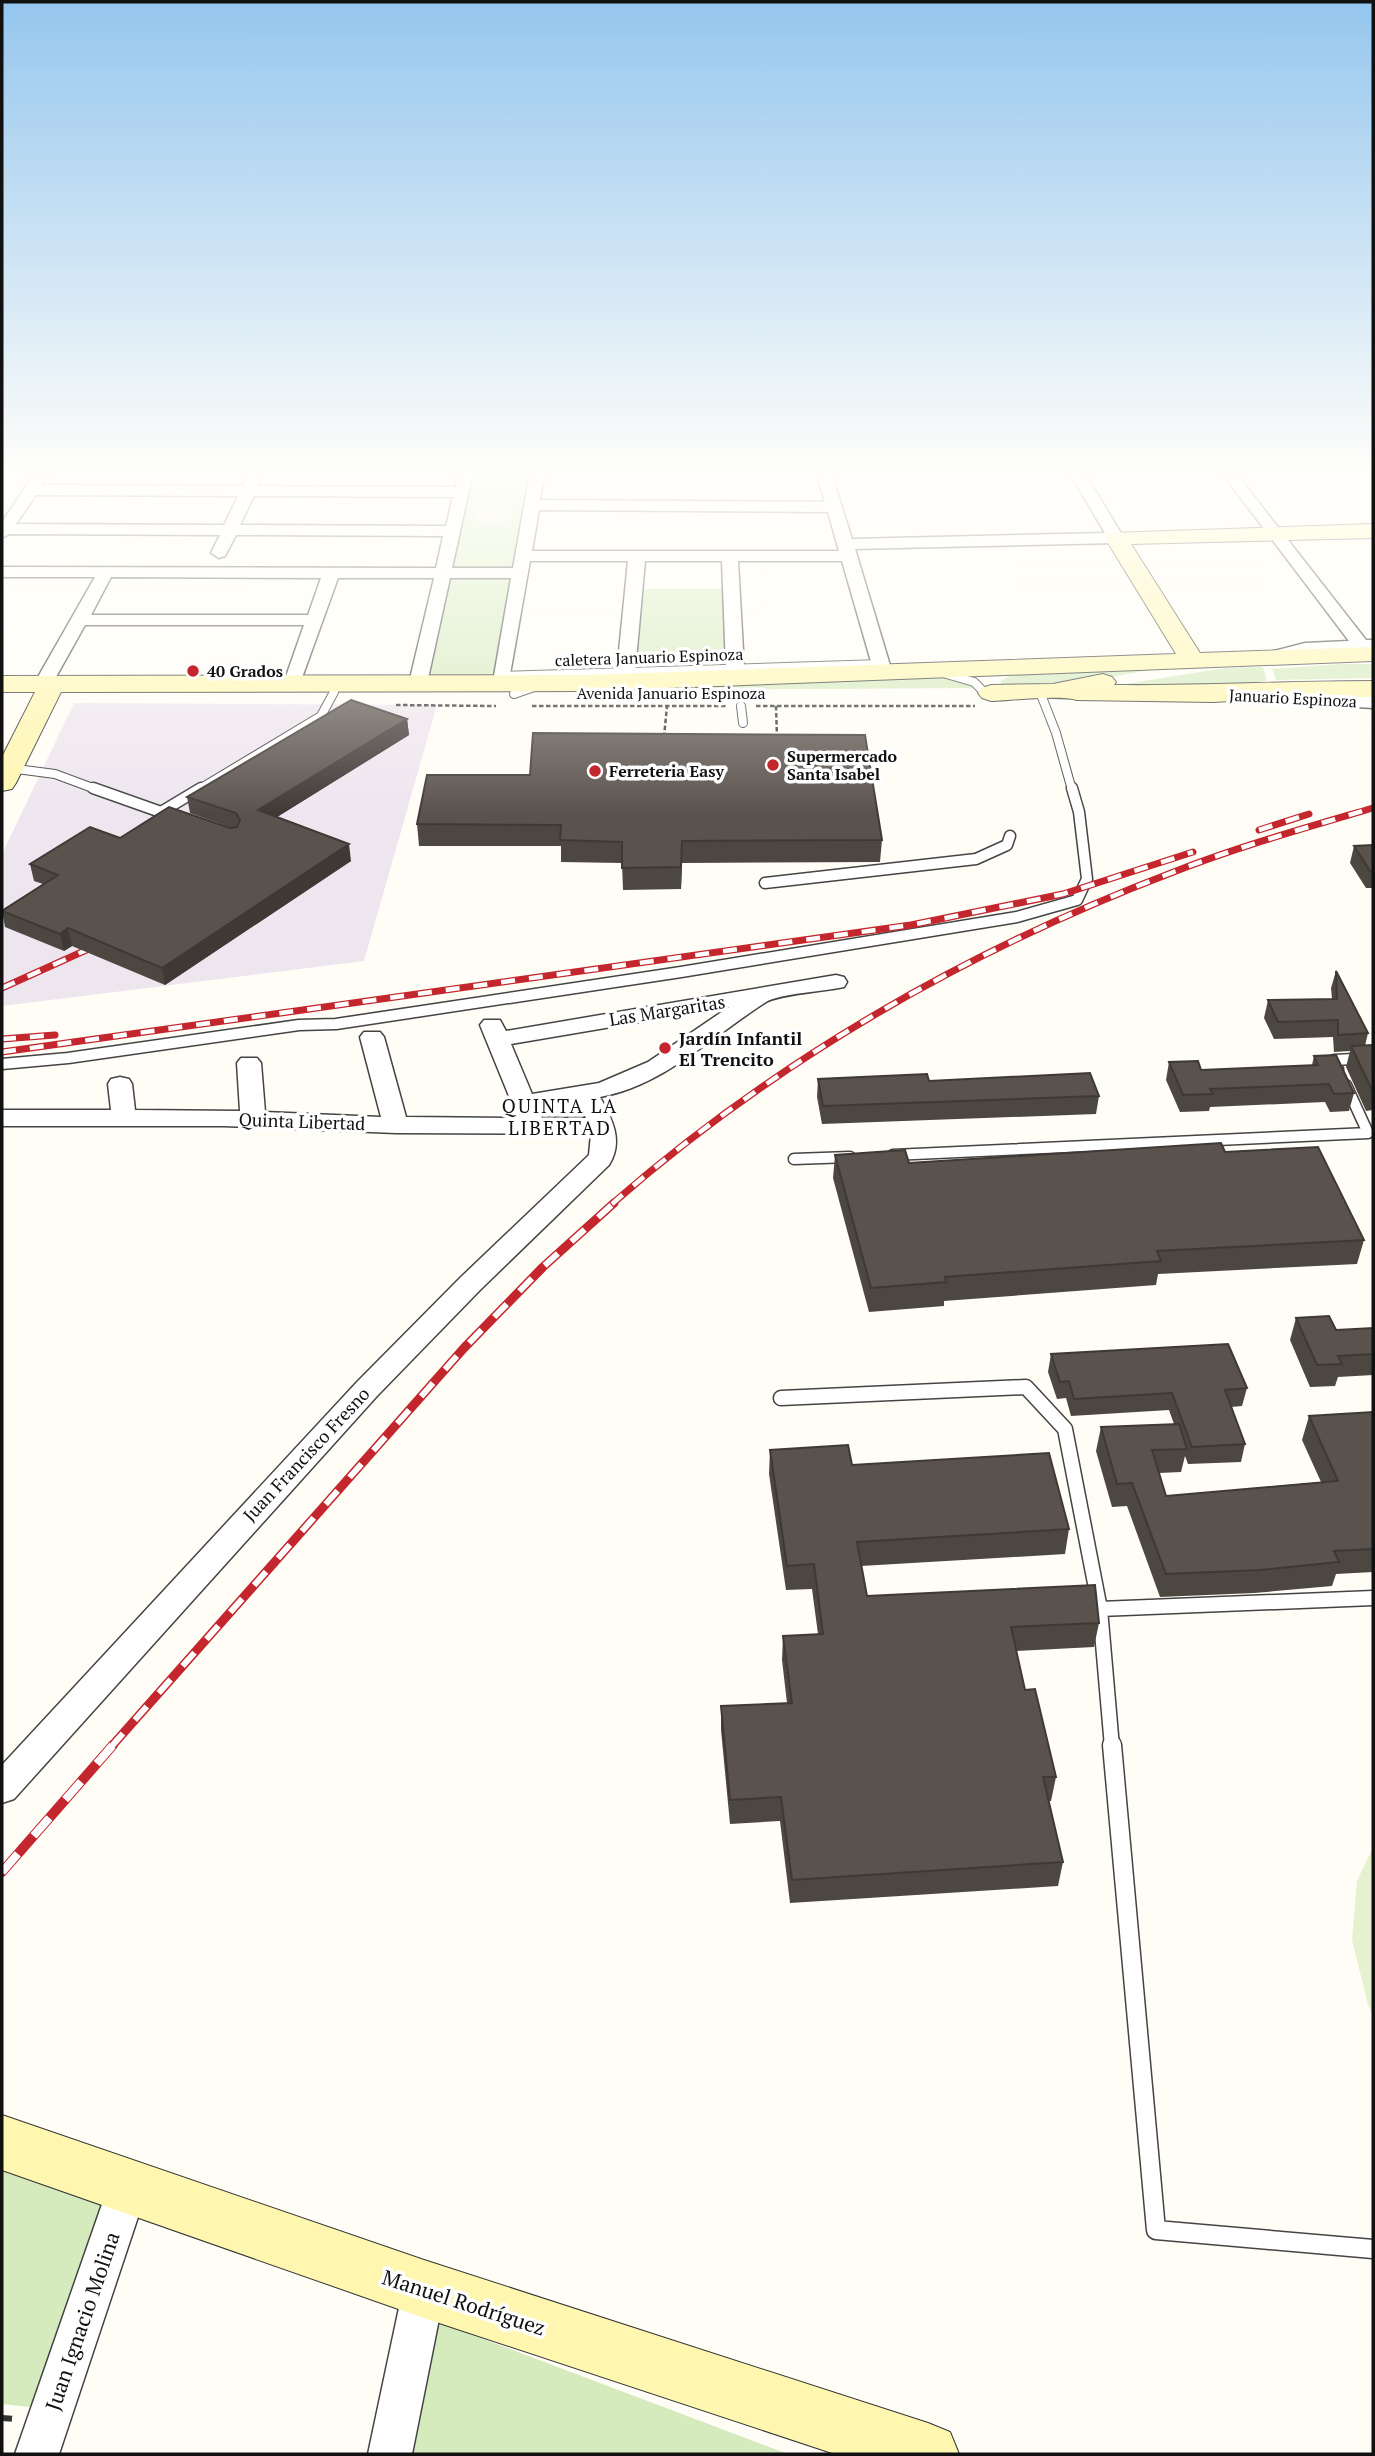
<svg xmlns="http://www.w3.org/2000/svg" width="1375" height="2456" viewBox="0 0 1375 2456" font-family="'PT Serif',serif">
	<rect width="100%" height="100%" fill="#fffdf5"/>
	<path fill="#eee6ef" d="M74,703L437,705L364,961L2,1006V854Z"/>
	<path fill="#d5ebbd" d="M474,472H527L495,676H430Z
		M644,589H722L726,665L635,664Z
		M1341,664H1373V678L1276,680L1272,669Z
		M1178,665L1083,682L1000,688L1001,681L1011,675L1029,672Z
		M1263,667L1267,681L1220,687L1094,689L1225,668Z
		M936,675L961,680L975,688L620,690Z
		M2,2167L113,2200L39,2408L2,2404Z
		M433,2320L788,2454H410Z"/>
	<path fill="#e6f2cf" d="M477,502H512L510,526H472Z
		M1373,1847V2015L1368,2005L1352,1940L1357,1881Z"/>
	<g fill="none" stroke-linecap="round" stroke-linejoin="round">
		<defs>
			<path id="lane-far3" d="M943,673L974,682L985,693
				M503,676L880,664
				M1040,692L1056,733L1072,790
				M514,694L537,686
				M741,706L743,723
				M9,768L55,774L98,790
				M198,790L321,716L334,692"/>
			<path id="lane-far2" d="M93,788L175,817
				M161,812L201,788
				M765,883L976,859L1007,845L1010,836
				M2,1064L68,1058L299,1025L336,1024L681,972L1017,917L1077,900L1087,879L1079,812L1072,788
				M1338,1069L1334,1060L1373,1058
				M893,1155L1368,1133L1346,1085
				M794,1159L850,1157"/>
			<path id="lane-far1" d="M781,1398L1026,1387L1065,1429L1100,1609
				M1112,1747L1100,1609L1373,1598"/>
			<path id="lane" d="M1112,1745L1156,2230L1373,2249"/>
			<path id="street" d="M36,472H51L42,485L243,486L250,472H264L258,486L455,487L459,472H473L452,568H513L530,472H545L540,500L825,502L816,472H831L852,539L1105,533L1069,472H1084L1124,538L1116,543L855,549L892,672L883,677L874,672L842,561H738L744,668L735,673L726,668L722,561H645L635,671L626,676L617,671L628,561H530L509,680L503,681L494,676L511,578H450L427,683L418,688L409,683L434,578H338L299,686H287L284,682L304,625H85L52,684L43,689L34,684L95,577H2V567L436,568L443,536L236,535L225,556L219,558L211,553L220,535L9,534L2,538V522ZM36,495L238,496L224,525L16,524ZM254,496L453,497L446,526L240,525ZM539,510L828,512L839,551H532ZM111,577L321,578L308,615H91Z
				M1221,472H1235L1366,640H1373V650L1306,653L1272,662L1266,661L1263,657L1266,653L1305,643L1349,641Z
				M1249,690L1373,697V708L1242,700L1240,696L1242,692Z
				M836,975L844,977L847,982L844,987C826,991 778,994 766,1002C714,1035 663,1086 600,1097C612,1119 624,1141 609,1165L480,1290L377,1396L14,1799L2,1803V1765L357,1382L460,1278L589,1155L591,1134L396,1133L224,1126H2V1110H111L108,1084L111,1079L120,1077L129,1079L132,1084L135,1110L240,1111L237,1063L241,1058H257L261,1063L265,1112L381,1117L360,1037L364,1032H380L384,1037L406,1117L518,1118L480,1025L484,1020H500L506,1031ZM729,1007L648,1062L599,1083L532,1094L511,1044ZM578,1101L586,1118H542L538,1108Z
				M128,2167L142,2173L148,2187L59,2454H15L108,2187L114,2173Z
				M424,2268L439,2274L445,2289L412,2454H368L403,2289L409,2274Z"/>
			<path id="secondary" d="M1373,524V538L1131,544L1200,653L1373,647V661L588,691L61,692L16,783L12,789L2,791V757L35,692H2V676L588,675L1176,654L1105,538L1108,533Z
				M1103,674L1112,677L1116,682L1114,685C1200,686 1286,681 1373,681V697H1298L1213,702L1077,700C1059,695 1013,700 991,701L982,698L978,693L982,688L991,685L1053,684Z
				M2,2115L424,2260L928,2423L950,2432L959,2454H835L424,2318L2,2170Z"/>
		</defs>
		<use href="#lane-far3" stroke="#444" stroke-width="10"/>
		<use href="#lane-far2" stroke="#444" stroke-width="13"/>
		<use href="#lane-far1" stroke="#444" stroke-width="17"/>
		<use href="#lane" stroke="#444" stroke-width="21"/>
		<use href="#street" stroke="#444" stroke-width="3"/>
		<use href="#secondary" stroke="#333" stroke-width="2"/>
		<path stroke="#333" stroke-width="2.5" stroke-dasharray="4.5 2.5" stroke-linecap="butt" d="M396,705L496,706
			M532,706H727
			M756,706H975
			M776,706L777,737
			M664,737L667,706"/>
		<path stroke="#333" stroke-width="6" stroke-dasharray="10 5" stroke-linecap="butt" d="M2,2418L15,2419"/>
		<use href="#lane-far3" stroke="#fff" stroke-width="8"/>
		<use href="#lane-far2" stroke="#fff" stroke-width="10"/>
		<use href="#lane-far1" stroke="#fff" stroke-width="14"/>
		<use href="#lane" stroke="#fff" stroke-width="18"/>
		<use href="#street" fill="#fff" fill-rule="evenodd"/>
		<use href="#secondary" fill="#fff6b0" fill-rule="evenodd"/>
		<defs>
			<path id="rail-far2" d="M1259,830L1309,814
				M2,988L104,942
				M2,1039L55,1035
				M2,1052L911,925L1063,894L1193,852
				M612,1204C775,1061 968,950 1171,873C1237,847 1305,828 1373,808"/>
			<path id="rail-far1" d="M111,1747L464,1348L543,1267L614,1203"/>
			<path id="rail" d="M2,1872L113,1745"/>
		</defs>
		<use href="#rail-far2" stroke="#c4262e" stroke-width="7"/>
		<use href="#rail-far1" stroke="#c4262e" stroke-width="9"/>
		<use href="#rail" stroke="#c4262e" stroke-width="10"/>
		<use href="#rail-far2" stroke="#fff" stroke-width="4.5" stroke-dasharray="14" stroke-linecap="butt"/>
		<use href="#rail-far1" stroke="#fff" stroke-width="6" stroke-dasharray="18" stroke-linecap="butt"/>
		<use href="#rail" stroke="#fff" stroke-width="8" stroke-dasharray="24" stroke-linecap="butt"/>
	</g>
	<path fill="#4d4742" d="M407,719L409,735L277,817L351,861L165,985L72,946L64,951L5,927L2,910L43,884L34,881L30,864L120,838L232,828L190,813L187,797Z
		M427,775L882,840L880,862L682,863L681,889L623,890L622,863L561,862V846H419L417,824Z
		M1373,845V888H1366L1350,863L1354,846Z
		M1336,971L1368,1033L1365,1046L1373,1045V1110L1366,1111L1346,1067L1350,1051L1334,1052L1333,1037L1274,1039L1264,1018L1268,1000L1332,999L1331,988Z
		M1314,1056L1354,1093L1349,1111L1330,1112L1325,1102L1210,1107L1209,1111L1180,1112L1166,1080L1169,1062L1201,1070L1312,1065Z
		M818,1079L929,1081L1099,1096L1096,1114L822,1124L817,1097Z
		M1225,1152L1364,1240L1357,1264L1158,1274L1156,1285L944,1301V1306L869,1312L833,1178L835,1155L909,1163Z
		M1296,1318L1336,1330L1373,1328V1375L1338,1377L1335,1386L1310,1387L1290,1340Z
		M1051,1354L1247,1388L1242,1406L1231,1407L1245,1444L1241,1462L1188,1464L1185,1456L1181,1472L1159,1473L1166,1496L1321,1482L1302,1440L1309,1416L1373,1412V1572L1336,1574L1332,1586L1254,1593L1160,1597L1127,1506L1112,1507L1096,1451L1101,1427L1174,1424L1169,1410L1071,1416L1066,1398L1057,1399L1048,1372Z
		M770,1450L852,1465L1069,1529L1065,1554L861,1566L867,1596L1099,1623L1094,1647L1016,1651L1025,1690L1056,1777L1051,1801H1049L1063,1862L1058,1886L790,1903L780,1821L730,1824L721,1730V1706L787,1703L782,1660L783,1636L818,1634L812,1589L786,1590L769,1474Z"/>
	<path fill="#3f3936" d="M407,719L409,735L261,827L258,810Z
		M682,841V863L681,889V867Z
		M349,844L351,861L165,985L162,968Z
		M68,928L72,946L64,951L60,934Z"/>
	<path fill="#5a524d" stroke="#3f3936" stroke-width="2" d="M351,700L407,719L258,810L349,844L162,968L68,928L60,934L2,911L58,875L30,864L90,827L120,838L169,807L230,828L237,827L240,820L236,813L187,797Z
		M533,733L865,735L882,840L682,841L681,867L622,868V842L560,840L561,825L417,824L427,775H530Z
		M1373,845V871H1370L1354,846Z
		M1336,971L1368,1033L1338,1035V1020L1278,1022L1268,1000L1337,999Z
		M1373,1045V1090H1372L1351,1046Z
		M1336,1055L1354,1093L1334,1094L1329,1084L1210,1089L1213,1094L1183,1095L1169,1062L1198,1061L1201,1070L1318,1065L1314,1056Z
		M1090,1073L1099,1096L823,1106L818,1079L927,1074L929,1081Z
		M1221,1143L1225,1152L1318,1147L1364,1240L1157,1251L1161,1261L945,1277L946,1282L871,1288L835,1155L905,1150L909,1163Z
		M1329,1316L1336,1330L1373,1328V1354L1338,1356L1342,1364L1317,1365L1296,1318Z
		M1228,1344L1247,1388L1225,1390L1245,1444L1192,1447L1172,1393L1074,1399L1069,1381L1060,1382L1051,1354Z
		M1373,1412V1549L1334,1551L1339,1562L1260,1570L1166,1574L1132,1483L1117,1484L1101,1427L1179,1424L1187,1449L1152,1450L1166,1496L1338,1481L1309,1416Z
		M848,1445L852,1465L1049,1453L1069,1529L857,1542L867,1596L1095,1585L1099,1623L1011,1627L1025,1690L1035,1689L1056,1777H1043L1063,1862L792,1880L781,1797L730,1800L721,1706L792,1703L783,1636L823,1634L814,1564L787,1566L770,1450Z"/>
	<linearGradient id="sky" x2="0" y2="1"><stop stop-color="#95c6ee"/><stop offset="0.58" stop-color="#fffefa"/><stop offset="1" stop-color="#fffefa" stop-opacity="0"/></linearGradient>
	<rect width="1375" height="815" fill="url(#sky)"/>
	<g fill="#c4262e" stroke="#fff" stroke-width="2.5">
		<circle cx="193" cy="671" r="7"/>
		<circle cx="773" cy="765" r="7"/>
		<circle cx="595" cy="771" r="7"/>
		<circle cx="665" cy="1048" r="7"/>
	</g>
	<g text-anchor="middle" dominant-baseline="central" stroke-width="7" stroke-linejoin="round" paint-order="stroke">
		<g font-size="16" fill="#111" stroke="#fff">
			<text transform="translate(649 657) rotate(-2)">caletera Januario Espinoza</text>
			<text x="671" y="693">Avenida Januario Espinoza</text>
			<text transform="translate(1293 698) rotate(3)">Januario Espinoza</text>
		</g>
		<g font-size="16" font-weight="bold" fill="#111" stroke="#fff" text-anchor="start">
			<text x="207" y="671">40 Grados</text>
			<text x="787" y="756">Supermercado<tspan x="787" dy="18">Santa Isabel</tspan></text>
			<text x="609" y="771">Ferreteria Easy</text>
		</g>
		<g font-size="18" fill="#111" stroke="#fff">
			<text transform="translate(667 1010) rotate(-9)">Las Margaritas</text>
			<text transform="translate(302 1121) rotate(2)">Quinta Libertad</text>
			<text transform="translate(306 1454) rotate(-47)">Juan Francisco Fresno</text>
		</g>
		<g font-size="18" font-weight="bold" fill="#111" stroke="#fff" text-anchor="start">
			<text x="679" y="1038">Jardín Infantil<tspan x="679" dy="21">El Trencito</tspan></text>
		</g>
		<g font-size="19" letter-spacing="2" fill="#111" stroke="#fff">
			<text x="560" y="1105">QUINTA LA<tspan x="560" dy="22">LIBERTAD</tspan></text>
		</g>
		<g font-size="21" fill="#111" stroke="#fff">
			<text transform="translate(464 2302) rotate(18)">Manuel Rodríguez</text>
			<text transform="translate(82 2321) rotate(-71)">Juan Ignacio Molina</text>
		</g>
	</g>
	<rect width="1375" height="2456" fill="none" stroke="#111111" stroke-width="7"/>
</svg>
